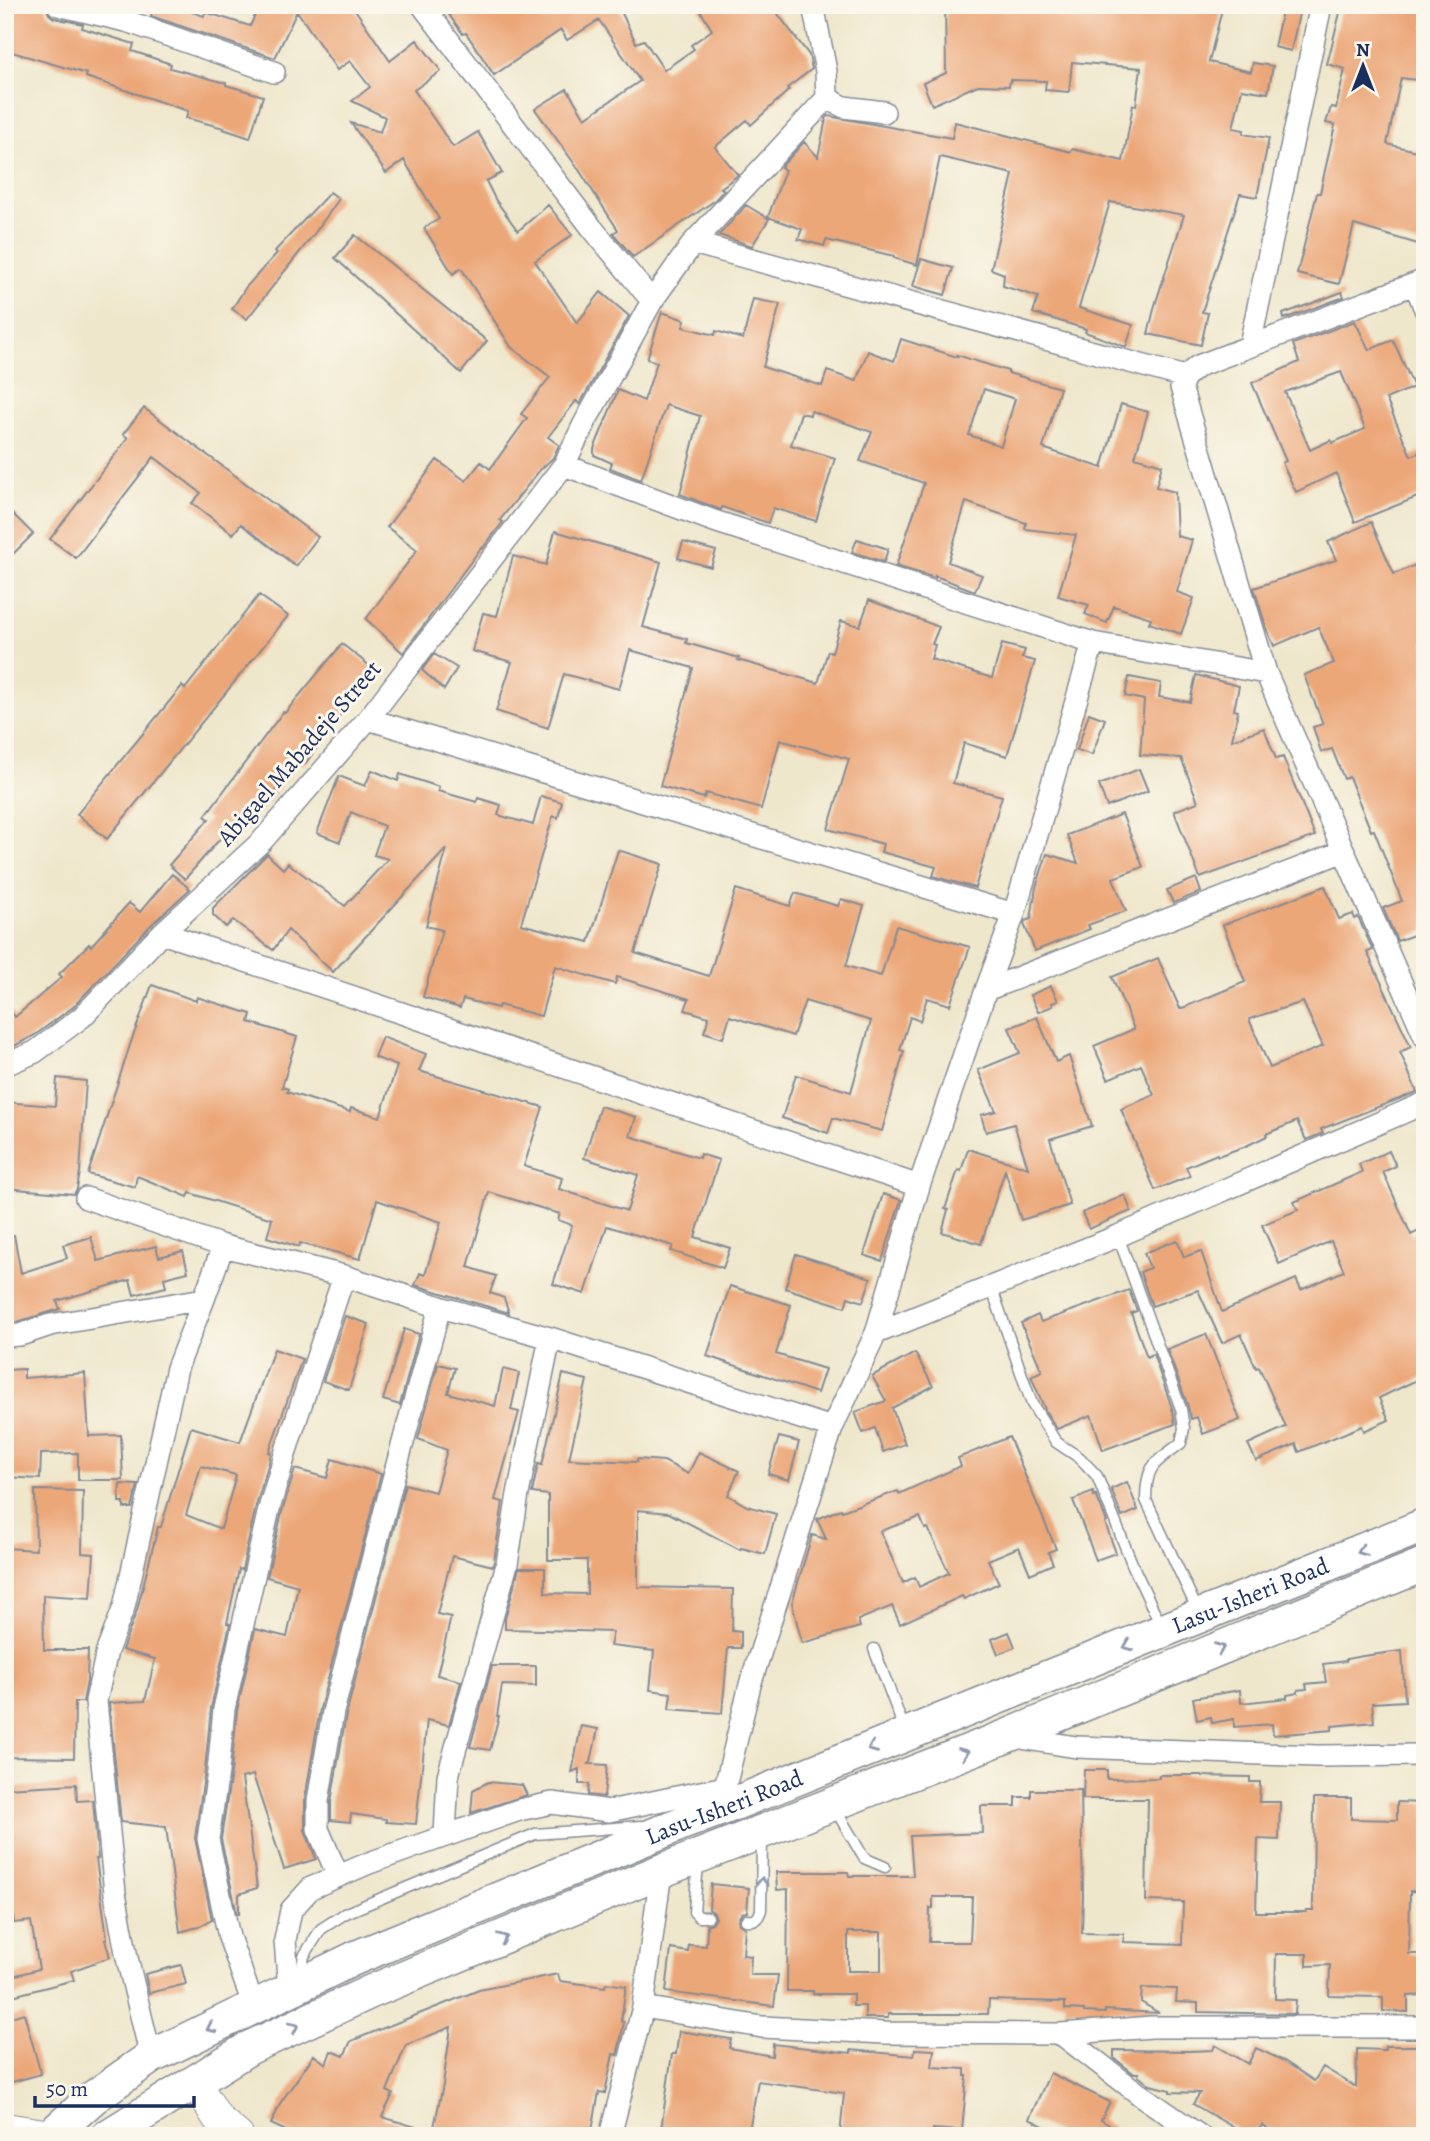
<svg xmlns="http://www.w3.org/2000/svg" width="1430" height="2141" viewBox="0 0 1430 2141" font-family="Alegreya,serif">
	<rect width="100%" height="100%" fill="#fbf7ec"/>
	<filter id="ink" filterUnits="userSpaceOnUse"><feTurbulence type="fractalNoise" baseFrequency=".0143" numOctaves="2"/><feDisplacementMap in="SourceGraphic" scale="14" xChannelSelector="R" yChannelSelector="G"/><feConvolveMatrix kernelMatrix="1 2 1 2 8 2 1 2 1" color-interpolation-filters="sRGB"/></filter>
	<filter id="wash" filterUnits="userSpaceOnUse"><feTurbulence type="fractalNoise" baseFrequency=".00686" numOctaves="4" result="noise"/><feDisplacementMap in="SourceGraphic" scale="28" xChannelSelector="R" yChannelSelector="G"/><feGaussianBlur stdDeviation="1.57" result="paint"/><feColorMatrix in="noise" values="0 0 0 0 0 0 0 0 0 0 0 0 0 0 0 0 0 1.4 0 .05"/><feComposite in="paint" operator="in"/></filter>
	<g filter="url(#wash)">
		<rect width="100%" height="100%" fill="#efe7cc"/>
		<g id="blocks">
			<path fill="#eca779" fill-rule="evenodd" d="M5,5H45L49,14L54,18L83,24L82,28L134,44L132,51L171,64L170,68L226,83V85L263,96L250,138L223,129L224,128L186,118L188,111L86,77L87,74L5,50Z
				M154,5H170L204,16L205,12L250,26L260,5H352L390,61L417,40L441,71L414,90L453,147L478,132L502,173L486,181L495,199L518,231L548,205L572,235L535,261L577,323L601,292L629,316L580,404L576,401L548,437L559,445L553,458L540,470L500,520L503,522L482,549L481,548L403,653L366,619L417,550L387,527L437,460L466,481L481,462L490,469L527,418L521,414L550,377L511,347L461,268L453,274L424,228L439,219L404,160L386,173L351,123L380,132L385,117L352,101L370,87L350,61L337,70L297,11L275,58L151,16Z
				M442,5H622L619,7L636,43L644,40L664,70L694,49L691,45L712,30L697,5H771L809,55L812,69L787,88L789,90L751,125L747,120L715,147L738,175L721,188L724,190L714,201L633,257L613,233L618,230L579,170L535,109L567,89L585,118L640,81L599,20L567,40L561,30L494,75L466,33L463,34Z
				M945,5H1223L1209,62L1251,72L1253,63L1273,66L1268,93L1242,89L1233,128L1244,130L1243,134L1269,138L1257,197L1240,194L1202,312L1208,313L1201,345L1148,334L1155,305L1184,215L1110,202L1079,308L1133,325L1126,347L1085,332L1086,329L1033,313L1038,297L1003,286L1004,274L991,269L1013,174L940,157L917,265L894,258V256L826,240L824,246L798,239L802,229L768,217L785,170L781,167L804,142L818,157L826,119L828,116L952,138L955,122L1071,152L1072,149L1123,161L1133,105L1136,106L1141,68L1072,62L1069,92L1045,90L1046,81L1010,80L1009,86L978,85L932,105L923,83L946,73Z
				M1342,5H1425V81L1401,78L1387,144L1425,153V233L1421,245L1354,225L1339,284L1297,274L1317,193H1320L1335,125L1326,123L1331,107L1336,108L1345,69L1327,64Z
				M1282,11L1299,14L1291,51L1274,47Z
				M330,192L339,199L314,234L247,319L232,309L246,287L277,253L275,251Z
				M746,205L769,219L752,246L719,235Z
				M355,235L487,341L461,373L335,258Z
				M921,259L953,268L945,295L913,286Z
				M1342,292L1344,297L1284,319L1283,314Z
				M753,299L780,304L763,367L822,386L827,371L856,381L868,351L894,361L901,339L957,357V355L1008,371V373L1060,388L1043,448L1102,468L1121,404L1148,412L1135,457L1162,465L1156,487L1175,492L1177,536L1192,540L1177,592L1194,598L1181,634L1149,623L1151,618L1114,606L1107,623L1085,614L1089,605L1058,596L1076,535L1025,529L1026,523L966,502L948,562L982,575L975,591L935,576V578L896,566L924,483L860,461L872,432L811,411L810,415L801,413L791,445L835,458L816,521L773,508L768,523L722,507L721,510L718,509L680,494L700,416L666,405L641,480L610,468L612,463L594,455V449L618,390L644,401L657,362L647,359L662,312L685,320L683,327L715,335L716,331L743,339ZM984,389L1015,399L1001,446L969,435Z
				M1355,321L1369,350L1393,340L1414,387L1386,399L1411,456L1425,450V494L1355,522L1336,473L1296,492L1282,463L1286,461L1252,383L1299,362L1293,344ZM1341,372L1365,429L1332,443L1331,440L1310,450L1285,392Z
				M144,408L318,537L296,566L241,524L233,534L192,503L201,493L154,457L76,558L50,539L128,438L123,434Z
				M5,506L33,534L5,562Z
				M1371,522L1394,574L1425,561V931L1397,941L1383,908L1402,901L1374,830L1371,831L1349,777L1344,779L1332,749L1321,752L1313,727L1323,724L1304,675L1334,663L1318,627L1274,646L1267,630L1254,588L1336,560L1328,542Z
				M555,531L661,562L643,627L687,639L686,643L739,658L738,660L818,683L828,651L832,652L841,621L860,626L869,600L939,627L932,644L935,645L931,659L992,678L1002,644L1025,650L1022,658L1035,661L1007,756L964,743L953,783L1002,796L975,888L933,876L936,867L881,852L883,844L828,829L849,759L780,740L761,809L706,793L704,798L660,786L693,668L630,650L619,689L564,674L548,728L496,711L512,662L472,651L483,613L497,616L513,556L546,565Z
				M857,539L888,549L884,562L852,552Z
				M683,542L716,551L711,567L678,558Z
				M259,595L288,616L107,839L77,814L182,686L185,689Z
				M342,644L376,671L359,693L357,692L305,764L298,763L259,814L258,812L236,840L226,832L185,879L169,865L209,819L205,816L283,712L285,713Z
				M434,654L457,668L444,690L422,670Z
				M1196,675L1239,686L1234,710L1238,711L1232,740L1264,728L1276,759L1283,757L1315,836L1200,878L1174,811L1198,802L1181,758L1140,755L1144,700L1125,696L1129,677L1161,683L1159,697L1190,702Z
				M1089,713L1105,719L1092,755L1077,750Z
				M1139,769L1148,791L1107,807L1099,785Z
				M372,770L398,781L400,774L439,787L438,791L477,802L478,798L501,805L498,815L533,825L541,796L562,802L558,818L553,816L521,924L589,942L618,850L662,864L635,953L709,976L736,889L790,906L795,893L838,906L841,899L864,906L846,966L881,976L896,926L970,947L950,1005L927,998L920,1021L910,1017L900,1050L904,1051L882,1131L833,1118L828,1133L782,1118L796,1075L851,1092L871,1021L805,1001L793,1036L730,1016L723,1038L704,1032L709,1017L685,1010L689,999L617,977L615,984L555,966L541,1016L499,1005L498,1008L463,999L460,1008L423,997L442,930L426,926L447,848L333,972L288,930L273,950L233,920L226,927L213,915V908L267,854L283,869L288,863L345,906L388,859L374,855L384,826L351,812L340,842L317,833L339,776L365,786Z
				M1122,814L1143,867L1113,878L1126,911L1088,925L1090,929L1035,951L1024,924L1025,921L1031,919L1036,887L1047,854L1078,863L1067,835Z
				M172,874L190,889L152,924L73,1007L35,1035L5,1051V1004L15,1017L62,977L59,974L89,944L91,946L129,903L140,912Z
				M1196,878L1201,892L1173,903L1167,890Z
				M1325,886L1339,919L1353,914L1355,919L1358,917L1373,950L1367,952L1411,1047L1400,1052L1417,1092L1321,1129L1323,1133L1306,1140L1297,1121L1266,1134L1267,1136L1246,1146L1218,1156L1217,1154L1186,1167L1190,1176L1155,1190L1121,1109L1154,1095L1141,1065L1108,1079L1094,1046L1134,1029L1112,977L1158,958L1180,1009L1245,982L1223,925ZM1303,1002L1323,1046L1270,1068L1249,1019Z
				M152,985L196,1001L197,997L251,1014L249,1022L297,1037L282,1087L288,1089L287,1092L350,1112L351,1108L380,1117L397,1066L374,1057L382,1037L426,1054L419,1071L543,1107L524,1166L562,1178L559,1189L627,1211L638,1175L584,1158L600,1106L636,1117L630,1136L699,1158L700,1154L719,1160L695,1237L730,1248L723,1268L671,1251L673,1246L607,1226L585,1294L553,1284L572,1225L558,1220L560,1214L489,1192L468,1267L496,1276L490,1293L504,1298L509,1313L415,1285L420,1273L425,1275L441,1222L377,1200L360,1259L300,1243L299,1247L267,1237L272,1219L190,1193L188,1197L137,1176L135,1187L88,1174L131,1042Z
				M1051,986L1058,1001L1052,1003L1053,1006L1038,1012L1030,995Z
				M1037,1017L1056,1062L1069,1056L1092,1126L1050,1139L1070,1205L1021,1220L1005,1170L981,1244L942,1232L948,1210L945,1209L958,1170L961,1171L968,1149L1028,1168L1014,1124L986,1132L981,1115L996,1111L978,1070L1020,1053L1009,1028Z
				M57,1078L86,1081L80,1172L77,1189L74,1194L5,1188V1102L55,1106Z
				M1389,1151L1396,1166L1383,1172L1411,1235L1425,1228V1376L1379,1398L1389,1420L1364,1431L1362,1426L1299,1452L1296,1444L1256,1461L1248,1444L1286,1427L1259,1367L1256,1368L1241,1334L1222,1343L1198,1290L1152,1306L1140,1272L1150,1268L1144,1253L1177,1240L1184,1257L1201,1251L1222,1312L1296,1279L1301,1290L1344,1271L1331,1241L1279,1264L1262,1225L1298,1210L1294,1202L1362,1172L1359,1164Z
				M883,1194L901,1200L882,1261L864,1255Z
				M1125,1195L1131,1211L1089,1229L1082,1213Z
				M5,1235H14L21,1273L67,1258L63,1245L91,1237L98,1261L156,1246L159,1257L183,1251L188,1272L164,1278L166,1287L134,1295L130,1280L57,1301L60,1309L17,1322L5,1323Z
				M796,1254L871,1278L863,1302L848,1297L845,1307L785,1288Z
				M730,1286L791,1305L776,1354L825,1369L817,1393L707,1356Z
				M1129,1290L1137,1311L1131,1313L1147,1357L1153,1354L1173,1411L1175,1424L1103,1450L1091,1415L1057,1429L1046,1412L1031,1376L1042,1371L1021,1323L1038,1315L1041,1322Z
				M345,1316L369,1324L349,1390L323,1381Z
				M404,1329L419,1334L400,1405L383,1400Z
				M1206,1334L1240,1420L1203,1434L1197,1417L1191,1419L1188,1406L1167,1349Z
				M274,1349L302,1359L269,1452L271,1453L269,1462L256,1506L242,1570L239,1569L227,1623L230,1624L211,1708L205,1770L195,1838L212,1920L198,1927L180,1932L166,1827L121,1822L109,1703L145,1701L155,1659L122,1650L137,1610L158,1527H161L191,1427L240,1442ZM201,1466L236,1475L221,1529L186,1515Z
				M915,1353L933,1386L892,1408L905,1444L883,1452L875,1428L863,1433L855,1412L886,1401L872,1376Z
				M438,1364L455,1368L448,1393L495,1406L503,1369L519,1373L511,1410L519,1412L495,1500L503,1502L494,1561L493,1566L452,1556L437,1614L451,1617L437,1675L461,1681L449,1725L427,1720L416,1824L386,1822V1819L351,1814L350,1822L331,1820V1802L346,1715L405,1484L435,1492L447,1450L418,1439Z
				M24,1369V1378L85,1373L89,1436L121,1435L123,1480H78V1453L41,1454L40,1479L5,1477V1370Z
				M563,1374L587,1380L569,1459L637,1462V1459L664,1461L688,1474L699,1452L739,1471L728,1495L747,1506L776,1514L765,1554L741,1548L740,1550L669,1513L638,1510V1587L733,1589L732,1631L741,1632V1648H728L722,1713L669,1709L671,1693L650,1690L654,1651L610,1646L613,1632L505,1629V1619L519,1568H545V1593L587,1594V1560H548V1495L532,1493L538,1464L542,1465Z
				M779,1437L799,1442L789,1480L768,1474Z
				M1009,1437L1056,1549L1048,1552L1053,1564L1030,1574L1019,1547L988,1560L999,1583L964,1599L962,1596L900,1624L892,1606L858,1620L860,1627L802,1643L792,1603L812,1535L826,1539L817,1519L841,1509L842,1511L898,1491L899,1494L961,1466L958,1458ZM920,1517L925,1529L928,1528L949,1573L919,1587L915,1577L903,1583L880,1531Z
				M332,1459L381,1474L320,1709L305,1799V1830L316,1859L284,1869L253,1775L242,1778L257,1888L239,1894V1914H237L221,1839L231,1773L237,1711L255,1629L287,1637L298,1586L267,1577L282,1512L295,1469L327,1478Z
				M1127,1482L1138,1510L1122,1517L1111,1489Z
				M120,1484L138,1485L132,1508H124V1502H119Z
				M35,1490L83,1491L82,1553L94,1554L91,1598L43,1595L44,1650H88L87,1681L83,1702H75L74,1758L5,1757V1548L36,1550Z
				M1093,1492L1094,1496L1096,1495L1107,1522L1105,1523L1116,1553L1096,1560L1073,1500Z
				M1009,1632L1015,1647L998,1654L992,1639Z
				M1402,1651L1405,1701L1372,1703L1374,1722L1332,1726V1730L1273,1735L1272,1724L1234,1727V1719L1212,1723L1211,1717L1197,1720L1193,1698L1240,1690L1241,1703L1287,1698V1695L1298,1693V1690L1307,1689L1306,1684L1326,1682L1323,1664L1346,1661V1659L1363,1656Z
				M492,1666H536V1686L502,1685L497,1716H499L490,1750L470,1747Z
				M581,1726L598,1729L591,1762L589,1764L607,1765L604,1797L588,1795L589,1784H579V1769L572,1772Z
				M1084,1770H1107V1779L1159,1778V1775H1202V1776L1250,1777V1782H1260L1259,1802H1280L1279,1840L1258,1839L1256,1912H1306V1910H1313L1314,1798H1351V1819L1397,1820V1802L1425,1803V1892L1410,1891L1409,1954H1425V1995L1408,1996V2012L1383,2011V1997L1329,1996L1330,1965L1307,1966V1954H1276L1275,1999L1296,2000L1295,2014L1198,2012V2003L1176,2002L1177,1989L1142,1988L1141,2002L1159,2013L1105,2010V2013L1084,2012V2010L1065,2009V2002L989,2000L988,2014H888V2018H865V2006H853V1994H813V1991H787L788,1889L777,1890L776,1872H848L849,1876H913L910,1836L982,1833L981,1806H1016V1797H1031V1790H1081L1083,1896L1082,1933L1124,1934V1942L1182,1944L1183,1902L1146,1901L1148,1799H1083ZM933,1897H972L970,1942H929L930,1908H933ZM848,1932H881V1971H848Z
				M488,1782L522,1785L527,1795L471,1813L473,1790Z
				M76,1784L77,1801L93,1800L98,1859H96L107,1938L105,1939L110,1957L71,1971L74,1980L5,1998V1978L39,1969L31,1921L14,1923L11,1894L5,1895V1812L7,1811L6,1788Z
				M711,1884L749,1888L747,1912L742,1913L738,1919L739,1924L745,1928L743,1955L751,1956L750,1975H778L774,2006L666,1992L671,1949L688,1952L689,1945L706,1946L707,1925L712,1923L716,1918L714,1913L709,1909Z
				M181,1965L186,1984L149,1993L145,1974Z
				M558,1974L560,1981L605,1987L606,1983L626,1986L621,2021L624,2022L620,2043L617,2055L613,2054L605,2093L599,2092L591,2136H432L443,2085L451,2027L406,2045L387,2091L393,2094L382,2117L429,2131L428,2136H297L271,2124L281,2102L314,2055L326,2064L331,2051L344,2056L351,2041L479,1990Z
				M24,2013L41,2074L5,2084V2019Z
				M679,2031L731,2039L729,2048L772,2056L773,2044L851,2053V2050L914,2056L915,2049L934,2050L932,2067L965,2069V2076H967L962,2131L933,2129V2134L900,2131L899,2136H840L844,2093L758,2081L748,2136H660L672,2054H676Z
				M1215,2045L1248,2064L1256,2048L1286,2062L1314,2081L1323,2067L1356,2087L1357,2049L1385,2050V2046H1425V2134L1397,2133V2136H1280L1262,2125L1255,2136H1234L1238,2130L1193,2104L1200,2093L1170,2092V2090L1150,2085L1138,2076L1139,2073H1133L1114,2058V2050L1189,2051L1213,2050Z
				M1050,2073L1110,2102L1101,2120L1127,2136H1064L1029,2119Z"/>
		</g>
	</g>
	<g filter="url(#ink)">
		<use href="#blocks" fill-opacity="0" stroke="#858b95" stroke-width="2"/>
		<g fill="none" stroke-linecap="round" stroke-linejoin="round">
			<defs>
				<path id="lane" d="M1118,1236L1181,1409L1184,1428L1181,1443C1155,1463 1146,1464 1146,1500L1198,1611
					M991,1286L1032,1404L1056,1442L1080,1458L1097,1476L1133,1566L1161,1626
					M874,1649L905,1731
					M834,1807L864,1858L885,1867
					M698,1863L694,1912L699,1917H708
					M746,1920C756,1921 758,1919 761,1910L762,1837
					M300,1976L304,1956L321,1929L346,1913L535,1834L641,1826"/>
				<path id="street" d="M58,5L126,21L274,72
					M422,5L592,228L652,301
					M827,98L844,107L884,112
					M693,243L1185,377L1198,366L1425,280
					M1415,284L1425,309
					M1250,345L1321,5
					M1185,377L1181,387L1266,673L1425,1037
					M564,465L714,521L1093,643L1266,673
					M368,719L1014,914
					M162,933L919,1186
					M986,990L1344,851
					M5,1065L35,1052L82,1017L162,933L262,841L368,719L564,465L584,424L652,301L693,243L827,98L826,71L813,5
					M86,1198L223,1246
					M876,1333L1118,1236L1425,1103
					M5,1336L20,1335L50,1325L204,1299L223,1246L344,1276L440,1307L550,1338L832,1428
					M1009,1736L1076,1747L1317,1756L1425,1755
					M726,1807L725,1787L750,1685L832,1428L876,1333L919,1186L986,990L1014,914L1093,643
					M445,1835L448,1776L507,1564L518,1494L550,1338
					M338,1876L318,1829V1801L333,1712L393,1479L440,1307
					M289,1990L285,1940L291,1910L311,1888L369,1863L519,1810L552,1803L609,1811L725,1787
					M254,2007L229,1937L208,1839L218,1772L224,1709L269,1509L289,1441L344,1276
					M643,2007L762,2027L885,2033L1061,2034L1152,2027H1425
					M1061,2034L1139,2094L1200,2136
					M151,2057L127,1958L115,1893L96,1701L107,1651L124,1607L177,1368L204,1299
					M610,2136L643,2007L661,1871"/>
				<path id="secondary" d="M195,2082L218,2119L238,2136
					M5,2128L51,2135"/>
				<g id="primary">
					<path id="s1" d="M50,2136L94,2097L151,2057L355,1958L685,1822L726,1807L1425,1525"/>
					<path d="M108,2136L249,2048L370,1992L661,1871L1007,1736L1425,1564"/>
				</g>
			</defs>
			<use href="#lane" stroke="#858b95" stroke-width="13"/>
			<use href="#street" stroke="#858b95" stroke-width="24"/>
			<use href="#secondary" stroke="#858b95" stroke-width="32"/>
			<use href="#primary" stroke="#858b95" stroke-width="36"/>
			<use href="#lane" stroke="#fff" stroke-width="10"/>
			<use href="#street" stroke="#fff" stroke-width="21"/>
			<use href="#secondary" stroke="#fff" stroke-width="30"/>
			<use href="#primary" stroke="#fff" stroke-width="33"/>
		</g>
		<defs><path id="oneway-chevron" d="M-2-3.5L2.5 0L-2 3.5" fill="none" stroke-width="1.6" stroke-linecap="round" stroke-linejoin="round" transform="scale(1.75)"/></defs>
		<g stroke="#8d97ae">
			<use href="#oneway-chevron" transform="translate(1362 1551) rotate(158)"/>
			<use href="#oneway-chevron" transform="translate(1128 1646) rotate(158)"/>
			<use href="#oneway-chevron" transform="translate(1220 1648) rotate(-22)"/>
			<use href="#oneway-chevron" transform="translate(872 1748) rotate(158)"/>
			<use href="#oneway-chevron" transform="translate(964 1753) rotate(-21)"/>
			<use href="#oneway-chevron" transform="translate(762 1882) rotate(-89)"/>
			<use href="#oneway-chevron" transform="translate(503 1938) rotate(-23)"/>
			<use href="#oneway-chevron" transform="translate(294 2027) rotate(-25)"/>
			<use href="#oneway-chevron" transform="translate(211 2028) rotate(154)"/>
		</g>
	</g>
	<g text-anchor="middle" dominant-baseline="central" stroke-width="6" stroke-linejoin="round" paint-order="stroke">
		<g font-size="24" fill="#1b2f5e" stroke="#fbf7ec">
			<text transform="translate(299 753) rotate(-49)">Abigael Mabadeje Street</text>
			<text stroke="none"><textPath href="#s1" startOffset="1321">Lasu-Isheri Road</textPath></text>
			<text stroke="none"><textPath href="#s1" startOffset="754">Lasu-Isheri Road</textPath></text>
		</g>
	</g>
	<rect width="1430" height="2141" fill="none" stroke="#fbf7ec" stroke-width="28"/>
	<g transform="translate(1363 66)" stroke="#fbf7ec" stroke-width="5" paint-order="stroke">
	<path d="M0-5L12 26L0 18L-12 26Z" fill="#1b2f5e"/>
	<text y="-10" font-size="19" font-weight="bold" text-anchor="middle" fill="#1b2f5e">N</text>
	</g>
	<path d="M35 2096v10h159v-10" fill="none" stroke="#1b2f5e" stroke-width="3.5"/>
	<text x="46" y="2096" font-size="21" fill="#1b2f5e" stroke="#fbf7ec" stroke-width="5" paint-order="stroke">50 m</text>
</svg>
